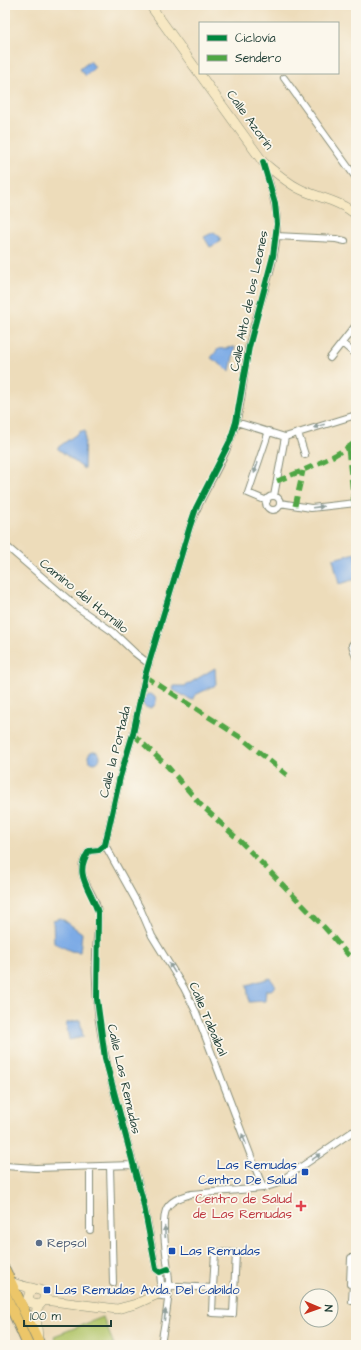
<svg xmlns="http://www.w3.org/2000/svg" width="361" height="1350" viewBox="0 0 361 1350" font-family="'Architects Daughter',sans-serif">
	<rect width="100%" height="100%" fill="#fbf7ec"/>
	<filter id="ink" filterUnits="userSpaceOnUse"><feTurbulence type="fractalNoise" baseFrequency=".025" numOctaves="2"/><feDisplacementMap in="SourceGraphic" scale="8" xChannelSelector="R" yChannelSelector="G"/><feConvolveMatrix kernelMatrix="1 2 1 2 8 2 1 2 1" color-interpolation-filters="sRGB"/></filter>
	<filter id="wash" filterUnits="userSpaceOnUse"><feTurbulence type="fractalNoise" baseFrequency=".012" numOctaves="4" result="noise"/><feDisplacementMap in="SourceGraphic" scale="16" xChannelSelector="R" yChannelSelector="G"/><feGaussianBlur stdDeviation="0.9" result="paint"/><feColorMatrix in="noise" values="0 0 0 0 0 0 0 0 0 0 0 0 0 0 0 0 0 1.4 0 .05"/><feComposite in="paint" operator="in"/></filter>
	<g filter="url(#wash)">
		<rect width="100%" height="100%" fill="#eddcba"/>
		<path fill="#b1c569" stroke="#68814e" d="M103,1317L114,1345H58L54,1336Z"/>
		<path fill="#7dabe6" stroke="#4e748d" d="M90,61L95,67L86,76L80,69Z
			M214,232L220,237V242L210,247L204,237Z
			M235,347L230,371L211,358L218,349Z
			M81,431H85L84,469L57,448Z
			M356,553V579L339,584L333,559Z
			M215,668L216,685L195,695L192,700L173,690L174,686H185Z
			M142 701a7 7 0 1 1 14 0a7 7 0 1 1-14 0Z
			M88 757a6 6 0 1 1 12 0a6 6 0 1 1-12 0Z
			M61,918L82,933L80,952L71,951L54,943L53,920Z
			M270,978L276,986L271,990H266L265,1001L249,1002L247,985Z
			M80,1020L83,1037L69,1040L66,1023Z"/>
	</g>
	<g filter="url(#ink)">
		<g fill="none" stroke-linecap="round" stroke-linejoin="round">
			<defs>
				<path id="street" d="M284,78L356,178
					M276,236L336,239L345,241
					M342,343L356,355
					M330,358L356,325
					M236,422L285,437L356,415
					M298,433L305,455
					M274,496L285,437
					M266 503a7 7 0 1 1 14 0a7 7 0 1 1-14 0Z
					M267,501L248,493L269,431
					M280,503L311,508L356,503
					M5,545L77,607L113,632L135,653L149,664
					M356,640L352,645L356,657
					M105,845L120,777L133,734L145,676L190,526C200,496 219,471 230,441C242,412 243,379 248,349C256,308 277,267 277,225C277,204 269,183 264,163
					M105,845L99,850L89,851C70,877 95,888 98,912C99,926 96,941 96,955C95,977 96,999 99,1021C108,1083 129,1141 143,1201C148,1223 152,1247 156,1269L160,1272L168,1269
					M105,845L140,908L152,936L184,988L196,1012L263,1188
					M5,1166L36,1168L133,1165
					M110,1166L113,1283
					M90,1230V1167
					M356,1259L351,1258L350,1284H356
					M160,1272L161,1285L156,1295L168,1297
					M161,1285L213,1288L212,1313L233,1314L236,1253L215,1252L213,1288
					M352,1301L353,1284
					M161,1345C164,1325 169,1304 169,1284C169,1265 160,1227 166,1210C170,1200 182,1197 191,1194L263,1188L276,1184L352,1132L356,1131"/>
				<path id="secondary" d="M150,5L263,162C274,171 285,181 298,188C317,198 340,200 356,215
					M11,1282C21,1287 40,1288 44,1293V1300L37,1308L36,1314L38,1339
					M34,1289L30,1292L28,1298L31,1303L39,1305
					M44,1300L117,1309L136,1304L156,1295"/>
				<path id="primary" d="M5,1270L40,1345
					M5,1294L28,1345"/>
			</defs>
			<use href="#street" stroke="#868c77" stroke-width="8"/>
			<use href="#secondary" stroke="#868c77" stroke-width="10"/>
			<use href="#primary" stroke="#868c77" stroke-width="12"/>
			<use href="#street" stroke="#fff" stroke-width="6"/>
			<use href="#secondary" stroke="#f7e8c3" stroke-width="9"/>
			<use href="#primary" stroke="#ecc669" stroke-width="10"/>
			<path stroke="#4fa644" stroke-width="5" stroke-dasharray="10 5" stroke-linecap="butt" d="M348,449L354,503
				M277,481C297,473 316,465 335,455C343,450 349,448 356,441
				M295,506L303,471
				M145,676L243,739L287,775
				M133,734L168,767L200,804L242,843L325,928L350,957L356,959"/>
			<defs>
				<path id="cycleway" d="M168,1269L160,1272L156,1269L143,1201L105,1058L97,999L98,913C92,890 72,875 89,851L99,850L105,845L120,777L133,734L145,676L190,526L196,508L230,441L236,422L249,347L273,256L277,224L275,203L263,162"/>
			</defs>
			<use href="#cycleway" stroke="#fbf7ec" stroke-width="8"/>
			<use href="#cycleway" stroke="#00873e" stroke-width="6"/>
		</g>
		<defs><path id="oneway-solid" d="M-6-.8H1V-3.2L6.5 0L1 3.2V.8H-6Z"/></defs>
		<g fill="#8f9e9a">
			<use href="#oneway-solid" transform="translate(319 426) rotate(162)"/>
			<use href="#oneway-solid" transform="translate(256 468) rotate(109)"/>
			<use href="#oneway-solid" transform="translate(318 507) rotate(-7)"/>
			<use href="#oneway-solid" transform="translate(172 968) rotate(-122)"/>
			<use href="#oneway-solid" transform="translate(244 1139) rotate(-111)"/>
			<use href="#oneway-solid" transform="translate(316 1157) rotate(-34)"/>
			<use href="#oneway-solid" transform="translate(165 1232) rotate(-93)"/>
			<use href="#oneway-solid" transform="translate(165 1315) rotate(-83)"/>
		</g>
	</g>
	<g fill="#1a4fb4" stroke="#fbf7ec" stroke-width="1.5">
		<rect x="301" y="1168" width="8" height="8" rx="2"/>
		<rect x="168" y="1247" width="8" height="8" rx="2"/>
		<rect x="43" y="1286" width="8" height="8" rx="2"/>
	</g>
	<path fill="#e0444e" stroke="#fbf7ec" stroke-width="1.5" d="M299 1200h4v4h4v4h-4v4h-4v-4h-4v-4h4z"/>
	<circle fill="#5c6f8a" stroke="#fbf7ec" stroke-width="1.5" cx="39" cy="1243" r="4"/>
	<g text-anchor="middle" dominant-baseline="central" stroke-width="3.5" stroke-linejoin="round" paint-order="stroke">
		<g font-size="13" fill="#1f3d34" stroke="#fbf7ec">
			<text transform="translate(250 120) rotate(54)">Calle Azorín</text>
			<text transform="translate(249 301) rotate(-78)">Calle Alto de los Leones</text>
			<text transform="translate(84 596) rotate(39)">Camino del Hornillo</text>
			<text transform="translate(115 752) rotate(-76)">Calle la Portada</text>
			<text transform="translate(208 1019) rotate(67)">Calle Tabaibal</text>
			<text transform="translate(124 1079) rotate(77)">Calle Las Remudas</text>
		</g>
		<g font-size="13" fill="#164399" stroke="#fbf7ec" text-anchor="start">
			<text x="297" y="1165" text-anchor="end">Las Remudas<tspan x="297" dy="15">Centro De Salud</tspan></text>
			<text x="180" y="1251">Las Remudas</text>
			<text x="55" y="1290">Las Remudas Avda. Del Cabildo</text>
		</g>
		<g font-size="13" fill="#be3a42" stroke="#fbf7ec" text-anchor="end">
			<text x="292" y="1199">Centro de Salud<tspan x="292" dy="15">de Las Remudas</tspan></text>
		</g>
		<g font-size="13" fill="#4e5e75" stroke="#fbf7ec" text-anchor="start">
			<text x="47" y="1243">Repsol</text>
		</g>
	</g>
	<rect width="361" height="1350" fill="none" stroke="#fbf7ec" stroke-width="20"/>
	<rect x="199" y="22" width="140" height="52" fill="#fbf7ec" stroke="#a3ada2"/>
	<rect x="207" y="35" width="20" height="6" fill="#00873e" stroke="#a3ada2"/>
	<text x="235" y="42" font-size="12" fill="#1f3d34">Ciclovía</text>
	<rect x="207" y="55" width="20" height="6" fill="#4fa644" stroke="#a3ada2"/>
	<text x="235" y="62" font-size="12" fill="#1f3d34">Sendero</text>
	<g transform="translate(319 1308) rotate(92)"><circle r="19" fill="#fbf7ec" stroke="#a3ada2"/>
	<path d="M0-3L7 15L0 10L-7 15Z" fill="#c8321e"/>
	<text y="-6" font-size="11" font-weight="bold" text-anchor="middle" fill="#1f3d34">N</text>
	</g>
	<path d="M24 1320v6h87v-6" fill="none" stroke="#1f3d34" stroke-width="2"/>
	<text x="30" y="1320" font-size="12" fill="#1f3d34" stroke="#fbf7ec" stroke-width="3" paint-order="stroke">100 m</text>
</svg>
